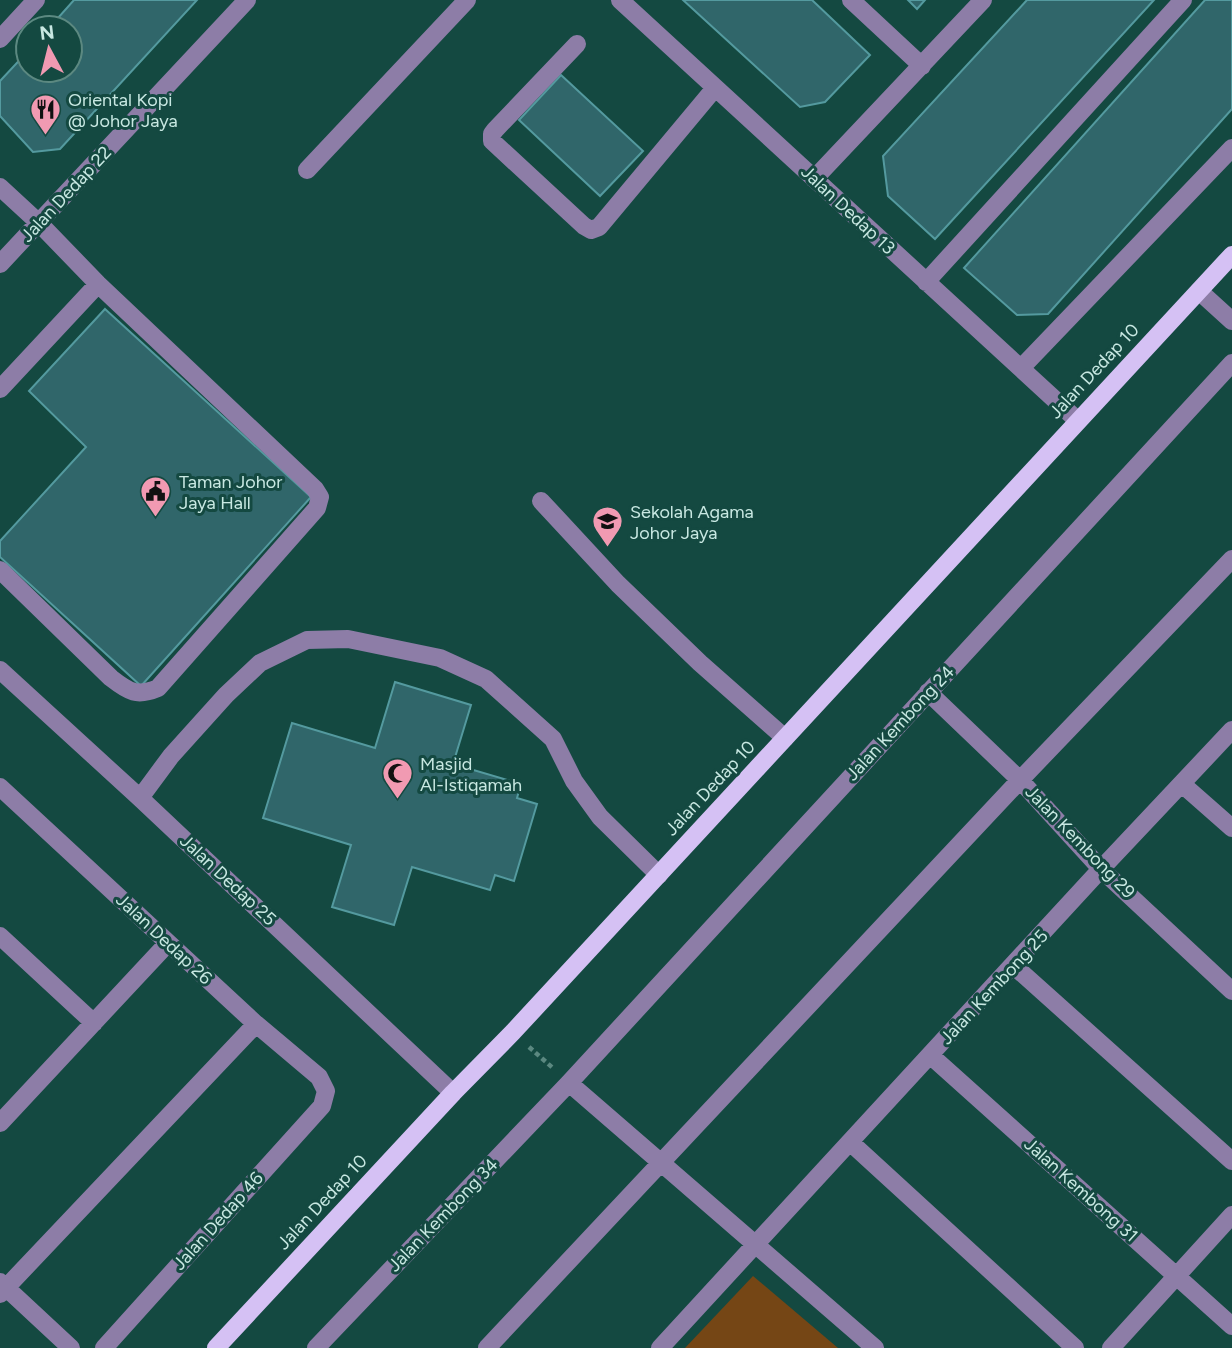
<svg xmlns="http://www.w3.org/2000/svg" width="1232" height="1348" viewBox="0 0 1232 1348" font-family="Figtree,sans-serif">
	<rect width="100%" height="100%" fill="#144941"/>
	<path fill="#754615" d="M753,1276L838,1348H685Z"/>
	<path fill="#30666a" stroke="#549a9f" stroke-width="2" d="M74,0H197L60,149L33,152L0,116V81L28,51V70H70V28H49Z
		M683,0H812L870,55L825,102L800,107Z
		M908,0H925L917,9Z
		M1027,0H1154L935,239L888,196L883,156Z
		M1205,0H1232V109L1048,314L1017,315L964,268Z
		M561,75L643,151L600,196L519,120Z
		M105,309L311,497L141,686L0,557V541L86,447L29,391Z
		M395,682L471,705L453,764L521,784L517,798L537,804L514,881L495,875L490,890L412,867L394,925L332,907L351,845L263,818L292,723L375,748Z"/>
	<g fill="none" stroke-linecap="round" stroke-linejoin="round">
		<path stroke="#5b8880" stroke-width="4.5" stroke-dasharray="5 3.5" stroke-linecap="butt" d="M529,1047L554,1069"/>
		<path stroke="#8d7da7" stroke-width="18" d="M620,0L1077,420
			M851,0L922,66
			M0,39L36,0
			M577,44L495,130L492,134V141L584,226L591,230L599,227L715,88
			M307,170L467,0
			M814,179L983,0
			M0,187L39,223L98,284L315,489L320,497L317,508L158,688C137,697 129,692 111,678L0,570
			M0,264L247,0
			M926,282L1183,0
			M1199,291L1232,321
			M1021,368L1232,148
			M0,389L98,284
			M541,501L618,584L700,663L785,738
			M0,670L140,798L453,1093
			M928,692L1020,780L1101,869L1232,991
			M1182,784L1232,828
			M0,787L256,1024L319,1077L326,1091L322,1106L104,1348
			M140,798L171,756L226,695L260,663L307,640L348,639L440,658L486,679L553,739L574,781L600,817L659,875
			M0,936L94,1023
			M1014,966L1232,1161
			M930,1055L1232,1326
			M569,1083L875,1348
			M0,1123L168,943
			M850,1142L1075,1348
			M0,1282L71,1348
			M0,1294L256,1024
			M316,1348L569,1083L1232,363
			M487,1348L1020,780L1232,559
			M660,1348L1101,869L1232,730
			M1111,1348L1232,1215"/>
		<path stroke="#d5c1f4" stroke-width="18" d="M216,1348L453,1093L513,1032L1232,255"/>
	</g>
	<defs>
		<symbol id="restaurant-pin" viewBox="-11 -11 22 30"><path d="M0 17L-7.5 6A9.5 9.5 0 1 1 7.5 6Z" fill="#f19ab2" stroke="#144941"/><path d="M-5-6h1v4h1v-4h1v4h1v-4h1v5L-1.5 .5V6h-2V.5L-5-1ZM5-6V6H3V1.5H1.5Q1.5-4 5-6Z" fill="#111"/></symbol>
		<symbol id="civic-pin" viewBox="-11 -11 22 30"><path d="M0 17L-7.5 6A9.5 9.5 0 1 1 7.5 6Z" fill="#f19ab2" stroke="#144941"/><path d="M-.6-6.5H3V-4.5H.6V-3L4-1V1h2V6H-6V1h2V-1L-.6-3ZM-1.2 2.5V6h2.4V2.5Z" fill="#111"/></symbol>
		<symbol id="school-pin" viewBox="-11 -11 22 30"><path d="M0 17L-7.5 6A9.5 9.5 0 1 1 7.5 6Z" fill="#f19ab2" stroke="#144941"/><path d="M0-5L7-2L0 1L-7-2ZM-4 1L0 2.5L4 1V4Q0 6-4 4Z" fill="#111"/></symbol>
		<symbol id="mosque-pin" viewBox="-11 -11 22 30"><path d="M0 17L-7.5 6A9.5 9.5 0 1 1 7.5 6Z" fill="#f19ab2" stroke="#144941"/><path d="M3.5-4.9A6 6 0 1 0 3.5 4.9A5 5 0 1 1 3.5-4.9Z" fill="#111"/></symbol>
	</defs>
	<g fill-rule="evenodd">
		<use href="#restaurant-pin" x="28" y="92" width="35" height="47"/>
		<use href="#civic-pin" x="138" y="474" width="35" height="47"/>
		<use href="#school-pin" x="590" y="504" width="35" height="47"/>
		<use href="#mosque-pin" x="380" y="756" width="35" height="47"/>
	</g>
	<g text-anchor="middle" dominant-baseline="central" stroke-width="6" stroke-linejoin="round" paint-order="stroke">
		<g font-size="18" fill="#c8e8e2" stroke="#144941" text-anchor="start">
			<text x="68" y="100">Oriental Kopi<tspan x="68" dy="21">@ Johor Jaya</tspan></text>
			<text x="179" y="482">Taman Johor<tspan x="179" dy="21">Jaya Hall</tspan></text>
			<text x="630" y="512">Sekolah Agama<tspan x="630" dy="21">Johor Jaya</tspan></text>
			<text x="420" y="764">Masjid<tspan x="420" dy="21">Al-Istiqamah</tspan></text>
		</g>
		<g font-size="18" fill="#c8e8e2" stroke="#144941">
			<text transform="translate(66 194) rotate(-47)">Jalan Dedap 22</text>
			<text transform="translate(848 210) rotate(43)">Jalan Dedap 13</text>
			<text transform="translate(1094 371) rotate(-47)">Jalan Dedap 10</text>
			<text transform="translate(900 723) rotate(-47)">Jalan Kembong 24</text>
			<text transform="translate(710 788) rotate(-47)">Jalan Dedap 10</text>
			<text transform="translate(1080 842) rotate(46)">Jalan Kembong 29</text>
			<text transform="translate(228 880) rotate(43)">Jalan Dedap 25</text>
			<text transform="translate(164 939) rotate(43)">Jalan Dedap 26</text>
			<text transform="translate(994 987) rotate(-47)">Jalan Kembong 25</text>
			<text transform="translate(1081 1190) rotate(42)">Jalan Kembong 31</text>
			<text transform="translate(322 1202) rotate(-47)">Jalan Dedap 10</text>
			<text transform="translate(443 1215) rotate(-46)">Jalan Kembong 34</text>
			<text transform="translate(218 1221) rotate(-48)">Jalan Dedap 46</text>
		</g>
	</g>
	<g transform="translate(49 49) rotate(353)"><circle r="33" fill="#144941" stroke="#5c8981" stroke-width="2"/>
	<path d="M0-5L12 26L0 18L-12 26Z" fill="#f19ab2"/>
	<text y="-10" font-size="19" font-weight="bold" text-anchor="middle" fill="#c8e8e2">N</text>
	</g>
</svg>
